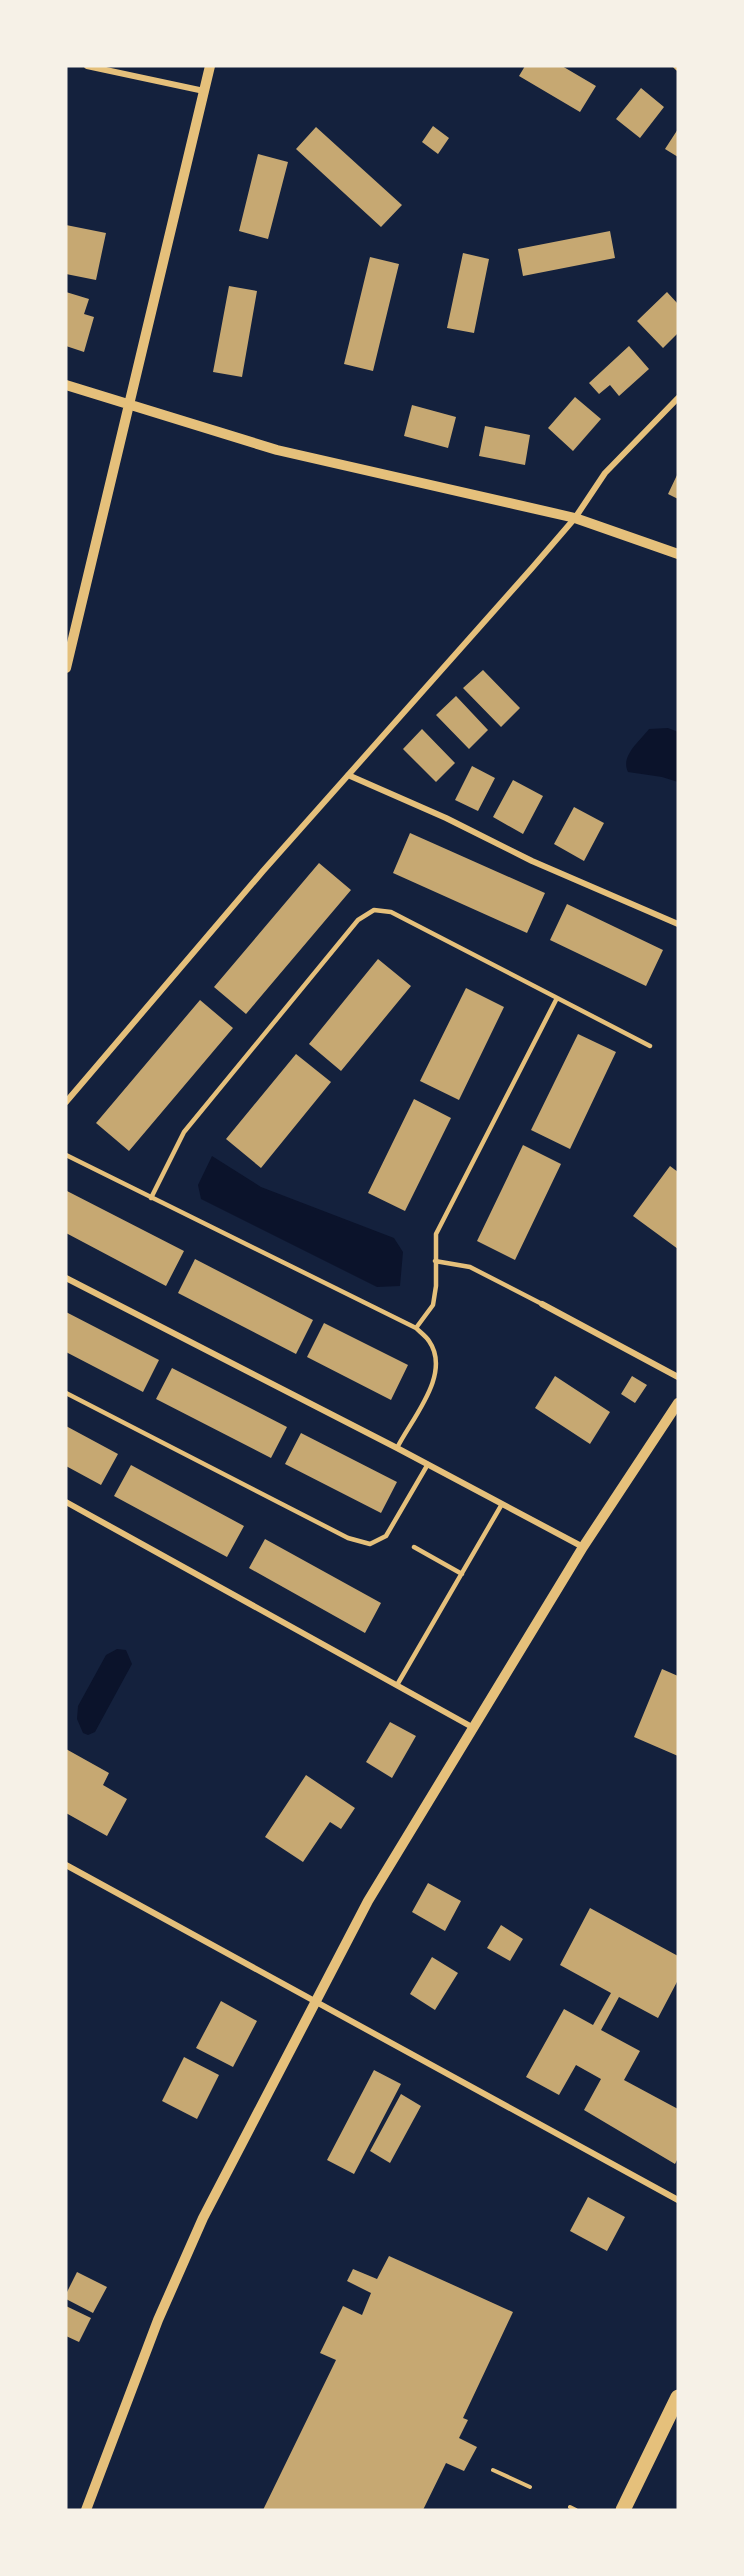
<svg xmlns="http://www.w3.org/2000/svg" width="744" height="2576" viewBox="0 0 744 2576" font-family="'Times New Roman',serif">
	<rect width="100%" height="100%" fill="#14213d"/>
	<path fill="#0b132b" d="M668,728L678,732V782L662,777L628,772C620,756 640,741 649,729Z
		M212,1156L261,1187L394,1238L403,1252L400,1286L377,1287L201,1199L198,1185Z
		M117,1649L126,1650L132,1664L95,1732L88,1735L83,1733L77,1719L78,1706L106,1655Z"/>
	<path fill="#c6a872" d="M525,66H562L596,86L580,112L519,76Z
		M641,88L664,107L640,138L616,119Z
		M433,126L449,138L438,154L422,142Z
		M316,127L402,205L381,227L296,149Z
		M678,129V157L665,149Z
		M258,154L288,162L268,239L239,231Z
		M66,225L106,233L96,280L66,274Z
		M610,231L615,258L523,276L518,249Z
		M463,253L489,259L474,333L447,328Z
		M370,257L399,264L373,371L344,364Z
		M229,286L257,291L242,377L213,372Z
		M66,292L89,299L84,314L94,317L84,352L66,346Z
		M667,292L678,304V333L663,348L637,321Z
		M629,346L649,369L619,396L610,385L599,394L589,383Z
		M575,397L601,419L573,451L548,428Z
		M412,405L456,417L448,448L404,436Z
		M485,426L530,435L525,465L479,456Z
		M678,473V499L668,494Z
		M483,670L520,708L501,727L463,688Z
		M456,696L488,730L469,749L436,715Z
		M422,729L455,763L436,782L403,749Z
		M472,766L495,778L478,811L455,800Z
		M513,780L543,796L523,834L493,817Z
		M574,807L604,823L584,861L554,844Z
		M410,833L545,893L527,933L393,873Z
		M319,863L351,890L246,1014L214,987Z
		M567,904L663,950L646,986L550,940Z
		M378,959L411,986L341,1071L309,1044Z
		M466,988L504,1007L459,1100L420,1081Z
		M200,1000L233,1028L129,1151L96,1123Z
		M578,1034L616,1052L570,1149L531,1130Z
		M296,1054L331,1082L261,1168L226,1139Z
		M414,1099L451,1118L405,1211L368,1193Z
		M523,1145L561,1164L515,1260L477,1241Z
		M670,1166L678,1172V1249L633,1216Z
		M67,1191L184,1251L166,1286L66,1233Z
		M195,1259L313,1320L296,1354L178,1293Z
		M66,1312L159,1360L143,1392L66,1352Z
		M324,1323L408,1365L391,1400L307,1357Z
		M172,1368L287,1427L271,1458L156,1399Z
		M555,1376L610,1412L590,1444L535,1408Z
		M632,1376L647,1385L635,1403L621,1394Z
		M66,1426L118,1454L101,1485L66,1466Z
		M301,1433L397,1482L381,1513L285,1464Z
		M131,1465L244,1526L227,1557L114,1496Z
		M265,1539L381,1603L365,1633L249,1568Z
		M662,1669L678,1676V1756L634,1737Z
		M390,1722L416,1736L392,1778L366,1762Z
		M66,1749L109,1773L103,1785L127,1799L107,1836L66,1813Z
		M306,1775L355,1808L341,1829L330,1822L303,1862L265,1837Z
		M428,1883L461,1901L445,1931L412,1912Z
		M590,1908L678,1956V1980L658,2018L619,1997L601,2030L640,2051L624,2080L678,2109V2158L675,2164L584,2110L601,2079L576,2065L559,2095L526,2077L564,2009L593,2025L611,1993L560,1965Z
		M501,1925L523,1939L510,1961L487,1948Z
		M432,1957L458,1973L435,2010L410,1994Z
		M221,2001L257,2021L233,2067L196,2048Z
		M184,2057L219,2075L197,2119L162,2101Z
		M374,2070L401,2084L354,2174L327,2160Z
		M401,2094L421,2106L390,2163L370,2151Z
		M588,2197L625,2217L607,2251L570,2231Z
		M389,2256L513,2312L463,2418L468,2420L459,2438L477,2447L464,2471L446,2463L423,2510H263L336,2360L320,2353L343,2306L362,2315L371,2293L347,2281L353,2269L377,2279Z
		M77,2272L107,2287L93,2313L66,2299V2294Z
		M66,2306L91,2318L79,2342L66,2336Z"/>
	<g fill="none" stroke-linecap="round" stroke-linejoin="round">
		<path stroke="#e5c07b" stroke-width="4" d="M493,2470L530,2487
			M570,2507L576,2510"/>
		<path stroke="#e5c07b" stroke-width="4.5" d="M66,1155L416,1328C420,1332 426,1336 429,1341C452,1374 412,1418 397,1448
			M151,1198L184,1132L358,920L374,910L391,912L650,1046
			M435,1261L470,1267L542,1304
			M416,1328L433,1305L436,1286V1234L557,998
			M66,1393L348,1538L370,1544L386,1536L428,1464
			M414,1547L462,1574
			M397,1685L502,1504"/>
		<path stroke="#e5c07b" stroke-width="6" d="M87,66L204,91
			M676,66L678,68
			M348,775L446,818L532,861L678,924
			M66,1102L263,871L532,568L575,518L605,473L678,398
			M66,1278L397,1448L583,1547
			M542,1304L678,1377
			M66,1502L472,1727
			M66,1865L678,2200"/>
		<path stroke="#e5c07b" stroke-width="10" d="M66,385L277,450L575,518L678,554
			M66,668L210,66
			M86,2510L158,2320L203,2218L368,1901L583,1547L678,1403"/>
		<path stroke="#e5c07b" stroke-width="15" d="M623,2510L678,2397"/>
	</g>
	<rect width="744" height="2576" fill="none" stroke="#f6f1e7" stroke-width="135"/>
</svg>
